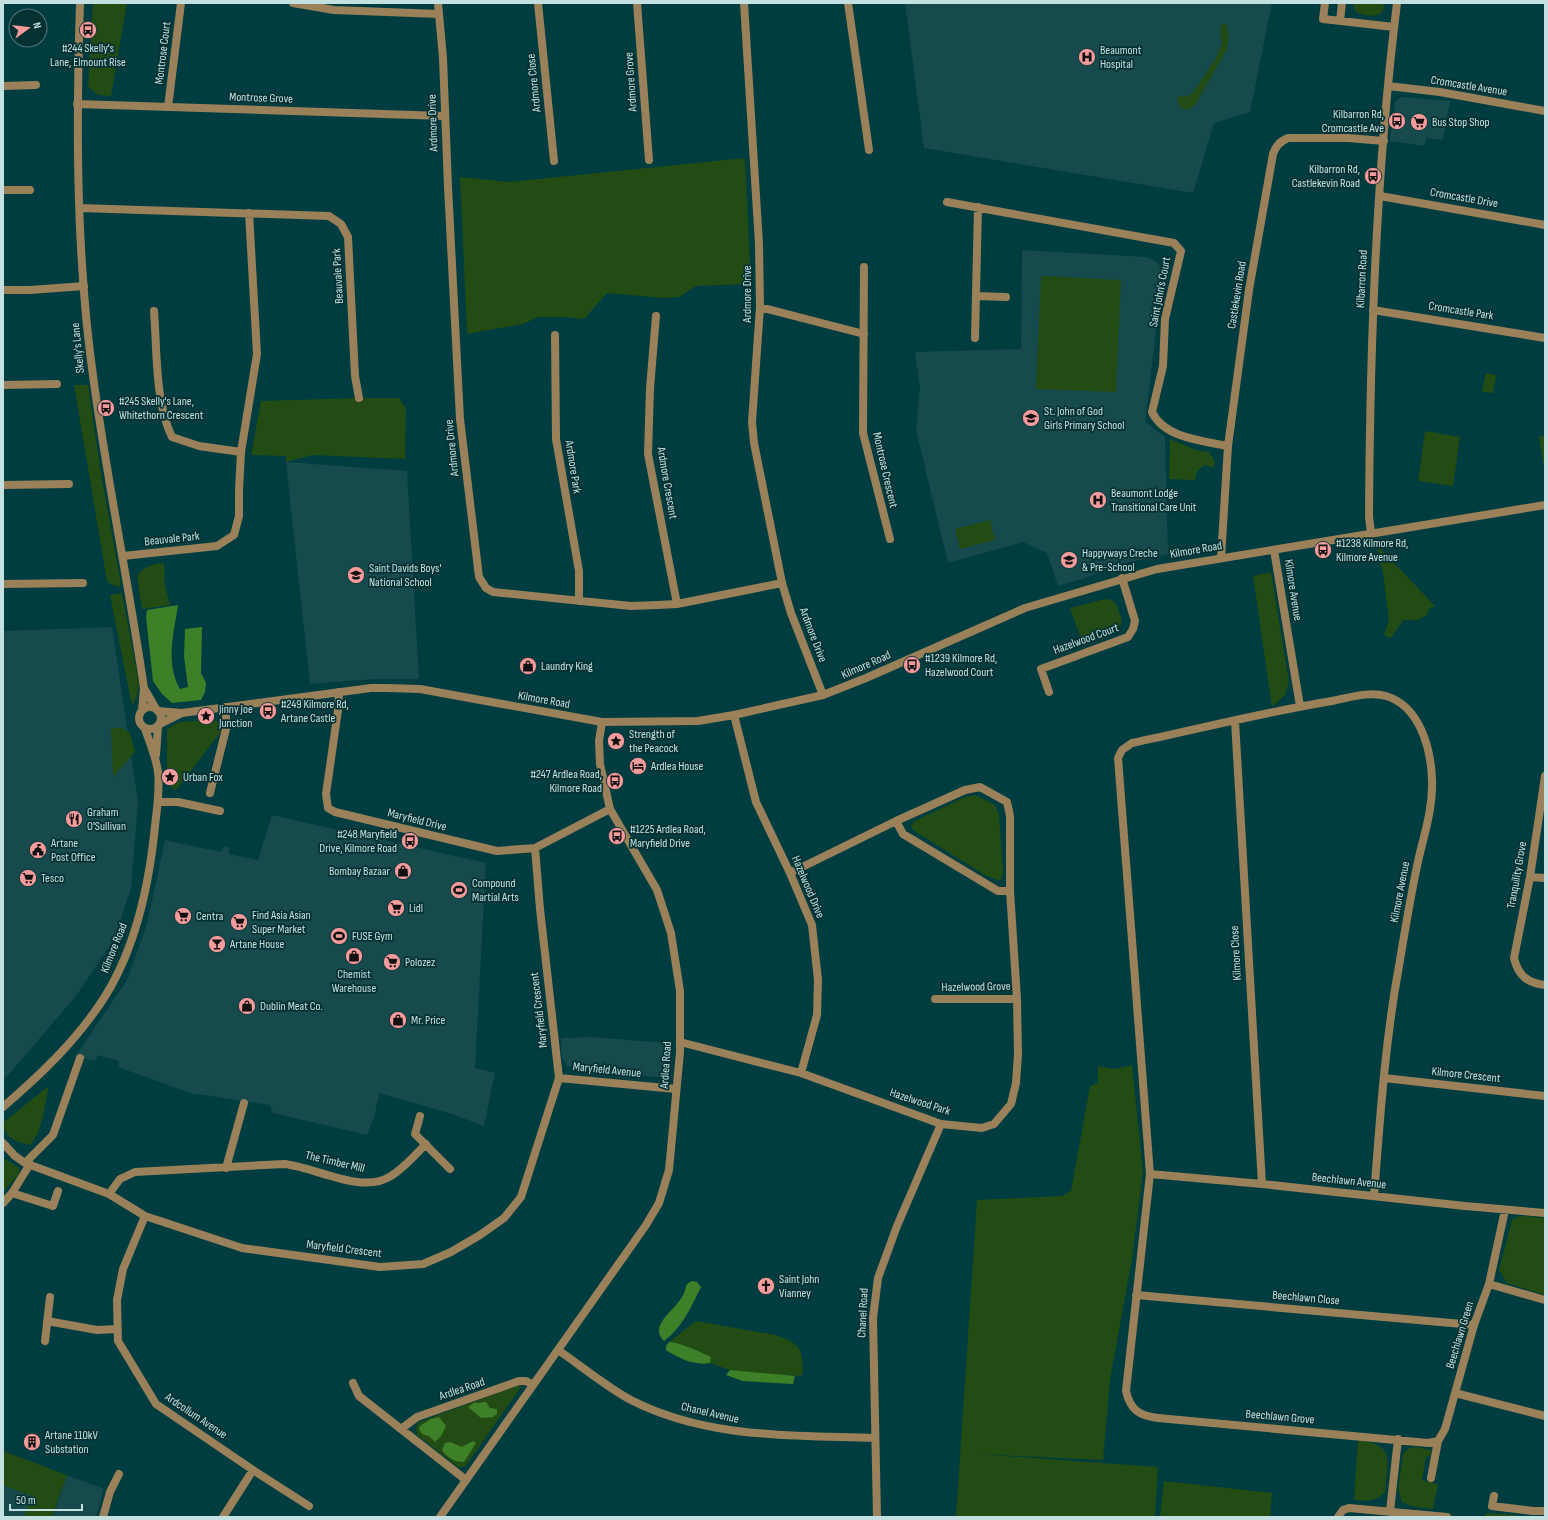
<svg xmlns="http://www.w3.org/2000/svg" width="1548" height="1520" viewBox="0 0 1548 1520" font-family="'Sofia Sans Condensed',sans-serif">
	<rect width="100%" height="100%" fill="#003d40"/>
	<path fill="#164a4c" d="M905,3H1272L1250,112L1214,123L1193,193L924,148Z
		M1401,97L1450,101L1443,140L1427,138L1424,146L1390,141L1395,102Z
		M1022,250L1147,257L1158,263L1163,273L1145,422L1165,437L1168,554L1116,565L1086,578L1058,586L1047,553L1023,542L948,563L916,430L920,386L915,352L1021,349Z
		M286,462L407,471L419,679H374L310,684Z
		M112,627L138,802L131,888L114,939L76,996L3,1081V631Z
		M272,815L486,863L475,1068L495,1073L484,1126L452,1114L379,1093L375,1114L367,1135L273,1113L270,1105L190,1093L118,1067L119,1061L98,1055L95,1061L75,1057L127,980L147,924L165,840L221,852L224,846L229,847V854L258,860Z
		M591,1037L666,1043L662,1078L567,1066L562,1057L561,1038Z
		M67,1475L104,1489L96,1517H53Z
		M3,1485L32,1496L24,1517H3Z"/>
	<path fill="#224c14" d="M93,3H127L111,96L98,95L88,87Z
		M1353,3H1384L1383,12C1376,18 1363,16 1355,11Z
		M1222,24H1226L1229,36L1227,49L1195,105L1188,110L1180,108L1177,97L1191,95C1201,80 1215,63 1221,46C1223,39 1218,30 1222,24Z
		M745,158L751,284L696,286L679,297L663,298L607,293L584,319L564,317H538L523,324L467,334L460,177L509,182Z
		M1041,276L1121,280L1116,392L1036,389Z
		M1486,373L1496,375L1493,393L1482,392Z
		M74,385H88L101,474L121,584L119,587L110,584L107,581Z
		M359,398H399L406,409L405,459L312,455L286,462V456L251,455L261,401Z
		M1425,431L1460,437L1453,486L1418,481Z
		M1539,436L1545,437V474Z
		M1170,439L1196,450L1209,452L1215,461L1214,468L1205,465C1198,469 1196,472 1195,480L1169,479Z
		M990,520L995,540L960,549L955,529Z
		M1376,544L1435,606L1429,609L1426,616L1417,620H1403L1391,638L1384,635L1389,621L1383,572Z
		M164,563L165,586L170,605L142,609L137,576C144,566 153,564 164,563Z
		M1271,572L1289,682L1285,695L1272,707L1253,576Z
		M122,593L139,684L137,697L132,706L110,595Z
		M1105,599C1112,599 1116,602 1118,609C1119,613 1122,618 1122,621C1122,633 1092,641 1083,644L1070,608Z
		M212,720L220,722L223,729L176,790L167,785V729L179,722Z
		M111,728H122L130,733L135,752L113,777Z
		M975,795L995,805L999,815L1003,871L1002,879L999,880L986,876L913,830L911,825L915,821L963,798Z
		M1132,1065L1143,1171L1132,1259L1110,1380L1103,1460L976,1454L1158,1467L1155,1517H956L977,1200L1062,1196L1071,1191L1090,1086L1098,1083V1066L1115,1069Z
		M49,1086C45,1104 43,1131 30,1145C19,1143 0,1137 5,1121Z
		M3,1158L19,1168V1174L3,1192Z
		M1520,1216L1545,1218V1295L1507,1283L1499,1270L1512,1220Z
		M696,1321L776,1335C803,1345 802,1349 803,1375L795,1376L763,1374L730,1370L710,1363L711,1357C701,1352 679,1342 669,1342Z
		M519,1385L521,1387L465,1467H458L417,1435L416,1427L419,1422Z
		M1358,1440C1397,1445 1387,1461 1385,1492C1375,1502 1367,1501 1354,1500Z
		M1416,1447L1431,1450V1455L1426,1457L1422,1480L1438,1484L1433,1509L1411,1506L1402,1502L1398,1489L1403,1454L1409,1448Z
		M3,1451L67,1475L52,1517H24L32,1496L3,1485Z
		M1164,1481L1272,1493L1270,1517H1160Z
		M1487,1513L1525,1516V1517H1484Z"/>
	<path fill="#3e8027" d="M178,605C174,633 165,663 180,689L188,687L184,656L185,629L202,627L201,673L206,683L205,692L201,700L172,703L162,694L153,681L146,617L147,610Z
		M692,1281L697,1282L701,1287C691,1307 682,1328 664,1341C648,1326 675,1310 682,1297C685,1293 685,1288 687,1284Z
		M669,1342C679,1342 701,1352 711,1357L710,1363C695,1366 678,1358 666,1350V1346Z
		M730,1370L795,1376L793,1384L743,1381L726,1375Z
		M475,1402L477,1403L486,1402L490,1408L497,1409V1414L493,1417L481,1418L468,1407Z
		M439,1417L446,1426L441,1436L435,1442L429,1436L422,1434L419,1429L420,1426L431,1419Z
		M473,1441L476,1443L464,1462C456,1463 447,1457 442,1450L445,1443L450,1442L462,1447Z"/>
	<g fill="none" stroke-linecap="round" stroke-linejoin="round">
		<path stroke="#9a815a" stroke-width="8" d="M293,3L334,10L439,14
			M438,3L443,58L448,187L460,419L479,577L486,588L493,592L631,606L658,605L677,604L782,583
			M538,3L554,161
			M637,3L649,160
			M744,3L759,244L760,307L752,422L754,443L782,583L791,613L823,695
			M848,3L869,150
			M1325,3L1323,19L1394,27
			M1340,21L1342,3
			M3,86L36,85
			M1388,86L1440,92L1545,111
			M77,104L444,116
			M168,107L181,3
			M3,190H30
			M1380,196L1545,225
			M947,202L1174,243L1181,251L1165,319L1163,366L1152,412C1164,438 1203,441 1228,446
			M80,208L329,216L341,224L348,237L355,376L359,398
			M864,267L863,433L890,539
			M3,290H30L84,286
			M976,296L1006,297
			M760,307L864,334
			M1373,310L1545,338
			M154,311C157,349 155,403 172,437L199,446L241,452
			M656,316L650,388L648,454L677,604
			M555,335L556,439L579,571V601
			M975,338L978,207
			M3,385L57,384
			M3,485L69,484
			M1274,550L1300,706
			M123,556L217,546L234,535L239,516V490L241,452L257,354L249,213
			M1221,558L1228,446L1249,290L1273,154C1276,146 1279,142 1288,138H1348L1384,141
			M3,584L83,583
			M339,692L338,710L326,794L328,808L335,812L497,851L535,848L610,809
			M1049,692L1041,669L1128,637L1133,629L1135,621L1122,578
			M734,715L756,802L790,873L812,925L818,980L817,1015L801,1073
			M1235,721L1262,1184
			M1545,776L1530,877L1514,958C1518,975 1527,983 1545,985
			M210,793L226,729V707
			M158,802H178L220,811
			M896,821L903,834L998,891H1010
			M1530,877L1545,878
			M935,999H1017
			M680,1042L801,1073L941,1124L982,1128L994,1124L1011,1104L1016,1083L1018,1054L1017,999L1010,891V816L1007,802L980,787L965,790L896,821L790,873
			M559,1078L676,1089
			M1384,1078L1545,1096
			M420,1116L415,1134L450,1169
			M3,1143L15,1156L25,1163L109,1194L145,1216L242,1248L380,1267L423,1264L451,1252L480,1235L504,1218L521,1197L559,1078L540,909L535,848
			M25,1163L53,1135L80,1058
			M226,1168L244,1103
			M1150,1174L1262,1184L1465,1206L1545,1213
			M12,1193L53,1206L58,1191
			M109,1194L120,1179L135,1172L284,1164C316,1167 362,1195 391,1176C404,1168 415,1155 426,1144
			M1374,1196C1380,1119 1385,1042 1399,966C1405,930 1411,893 1419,857C1425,832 1433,807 1432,780C1431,749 1420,706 1386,696C1368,691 1349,698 1332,701C1265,712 1198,729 1132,743L1122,750L1118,758L1150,1174L1126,1391C1130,1410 1140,1416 1158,1418L1428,1443L1438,1441
			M3,1203L12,1193L30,1164
			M145,1216L123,1269L117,1300L118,1341L156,1404L253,1470L223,1517
			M1489,1284L1545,1300
			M1136,1295L1474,1325
			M47,1321L97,1330L117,1329
			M45,1341L50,1297
			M558,1350C580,1365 608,1388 631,1400C707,1439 792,1435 875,1438
			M353,1383L359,1396L466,1480
			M1455,1393L1545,1416
			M401,1429L417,1417L519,1381H526L533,1385
			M253,1470L309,1506
			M1431,1478L1438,1441L1445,1429L1474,1325L1489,1284L1505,1210
			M1494,1496L1492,1506L1533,1511H1545
			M1390,1511L1398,1439
			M103,1517L110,1492L119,1474
			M877,1517L873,1318L878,1278L897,1226L941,1124
			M1338,1517L1343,1510L1349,1508L1447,1517"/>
		<path stroke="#9a815a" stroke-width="8" d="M80,3C76,130 76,258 94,383C108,485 129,586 144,688L142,710
			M1371,533L1369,517C1370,345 1376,173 1397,3
			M144,688L156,709
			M139 718a11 11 0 1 1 22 0a11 11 0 1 1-22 0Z
			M158,711L182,713L371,688H386L420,689L602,722L698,721L734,715L823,695L866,678L1025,608L1157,569L1545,505
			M160,724L182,713
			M156,755L158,727
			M3,1107C39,1076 73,1044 100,1004C135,953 149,887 155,826C157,809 160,790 158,772C156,757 150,743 145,729
			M440,1517L646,1225L659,1203L669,1170L680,1052V991L671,933L657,890L610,809L600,764L599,741L602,722"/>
	</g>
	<defs>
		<symbol id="bus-disc" viewBox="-11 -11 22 22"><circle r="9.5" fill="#f59b9c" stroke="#053133"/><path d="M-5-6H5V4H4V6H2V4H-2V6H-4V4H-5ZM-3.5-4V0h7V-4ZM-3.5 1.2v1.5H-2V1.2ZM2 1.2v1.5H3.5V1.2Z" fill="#111"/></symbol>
		<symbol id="hospital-disc" viewBox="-11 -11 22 22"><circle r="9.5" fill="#f59b9c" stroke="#053133"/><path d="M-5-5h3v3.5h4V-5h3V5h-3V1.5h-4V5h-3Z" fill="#111"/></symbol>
		<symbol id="supermarket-disc" viewBox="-11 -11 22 22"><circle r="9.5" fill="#f59b9c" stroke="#053133"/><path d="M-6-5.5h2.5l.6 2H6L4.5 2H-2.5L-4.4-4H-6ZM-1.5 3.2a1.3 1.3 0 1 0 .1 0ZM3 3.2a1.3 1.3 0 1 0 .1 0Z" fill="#111"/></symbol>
		<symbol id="school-disc" viewBox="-11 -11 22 22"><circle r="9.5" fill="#f59b9c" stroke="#053133"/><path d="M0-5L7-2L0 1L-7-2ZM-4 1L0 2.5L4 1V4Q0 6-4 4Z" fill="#111"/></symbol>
		<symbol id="shop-disc" viewBox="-11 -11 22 22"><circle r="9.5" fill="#f59b9c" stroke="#053133"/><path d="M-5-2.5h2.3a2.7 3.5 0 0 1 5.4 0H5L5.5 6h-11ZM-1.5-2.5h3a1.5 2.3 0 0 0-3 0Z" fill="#111"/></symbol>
		<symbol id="sight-disc" viewBox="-11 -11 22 22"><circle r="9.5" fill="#f59b9c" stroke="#053133"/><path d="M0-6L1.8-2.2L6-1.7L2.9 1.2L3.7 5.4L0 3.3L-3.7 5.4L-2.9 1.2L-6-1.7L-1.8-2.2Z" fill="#111"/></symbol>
		<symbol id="hotel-disc" viewBox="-11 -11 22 22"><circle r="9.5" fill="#f59b9c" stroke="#053133"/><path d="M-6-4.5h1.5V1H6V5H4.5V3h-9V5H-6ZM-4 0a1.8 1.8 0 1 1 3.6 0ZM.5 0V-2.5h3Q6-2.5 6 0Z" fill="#111"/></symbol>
		<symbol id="restaurant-disc" viewBox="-11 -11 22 22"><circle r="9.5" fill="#f59b9c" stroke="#053133"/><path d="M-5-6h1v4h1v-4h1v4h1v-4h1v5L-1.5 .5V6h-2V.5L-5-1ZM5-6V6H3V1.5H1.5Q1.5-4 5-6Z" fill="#111"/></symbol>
		<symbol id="civic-disc" viewBox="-11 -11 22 22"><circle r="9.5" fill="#f59b9c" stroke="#053133"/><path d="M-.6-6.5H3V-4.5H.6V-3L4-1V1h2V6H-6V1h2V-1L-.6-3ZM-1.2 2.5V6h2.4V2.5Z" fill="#111"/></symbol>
		<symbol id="stadium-disc" viewBox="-11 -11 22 22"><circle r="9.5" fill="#f59b9c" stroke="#053133"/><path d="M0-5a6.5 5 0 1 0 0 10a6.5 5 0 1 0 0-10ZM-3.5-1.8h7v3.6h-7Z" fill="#111"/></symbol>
		<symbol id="bar-disc" viewBox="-11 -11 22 22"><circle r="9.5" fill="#f59b9c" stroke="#053133"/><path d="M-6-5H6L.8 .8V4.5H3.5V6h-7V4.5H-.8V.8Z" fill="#111"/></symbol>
		<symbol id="church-disc" viewBox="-11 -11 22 22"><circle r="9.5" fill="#f59b9c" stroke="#053133"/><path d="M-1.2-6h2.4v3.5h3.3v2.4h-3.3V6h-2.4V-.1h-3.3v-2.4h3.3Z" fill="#111"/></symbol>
		<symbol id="building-disc" viewBox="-11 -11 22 22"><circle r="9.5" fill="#f59b9c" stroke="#053133"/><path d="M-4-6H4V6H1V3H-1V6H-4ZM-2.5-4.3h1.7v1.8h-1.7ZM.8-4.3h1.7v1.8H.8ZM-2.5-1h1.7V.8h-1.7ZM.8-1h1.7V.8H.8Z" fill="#111"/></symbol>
	</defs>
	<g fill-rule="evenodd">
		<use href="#bus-disc" x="78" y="20" width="20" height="20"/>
		<use href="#hospital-disc" x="1077" y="47" width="20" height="20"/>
		<use href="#bus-disc" x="1387" y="111" width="20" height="20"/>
		<use href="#supermarket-disc" x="1409" y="112" width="20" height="20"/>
		<use href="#bus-disc" x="1363" y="166" width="20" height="20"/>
		<use href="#bus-disc" x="96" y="398" width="20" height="20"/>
		<use href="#school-disc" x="1021" y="408" width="20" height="20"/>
		<use href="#hospital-disc" x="1088" y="490" width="20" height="20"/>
		<use href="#bus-disc" x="1313" y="540" width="20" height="20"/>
		<use href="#school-disc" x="1059" y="550" width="20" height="20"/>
		<use href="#school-disc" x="346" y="565" width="20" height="20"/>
		<use href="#bus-disc" x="902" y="655" width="20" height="20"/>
		<use href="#shop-disc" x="518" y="656" width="20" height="20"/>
		<use href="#bus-disc" x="258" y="701" width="20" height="20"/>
		<use href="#sight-disc" x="196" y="706" width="20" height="20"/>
		<use href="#sight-disc" x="606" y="731" width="20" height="20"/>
		<use href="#hotel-disc" x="628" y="756" width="20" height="20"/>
		<use href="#sight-disc" x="160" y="767" width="20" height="20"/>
		<use href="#bus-disc" x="605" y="771" width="20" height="20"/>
		<use href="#restaurant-disc" x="64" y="809" width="20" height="20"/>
		<use href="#bus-disc" x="607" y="826" width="20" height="20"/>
		<use href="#bus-disc" x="400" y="831" width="20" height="20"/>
		<use href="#civic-disc" x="28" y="840" width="20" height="20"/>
		<use href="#shop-disc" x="393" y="861" width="20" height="20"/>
		<use href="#supermarket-disc" x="18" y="868" width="20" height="20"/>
		<use href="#stadium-disc" x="449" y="880" width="20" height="20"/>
		<use href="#supermarket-disc" x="386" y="898" width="20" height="20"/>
		<use href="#supermarket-disc" x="173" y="906" width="20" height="20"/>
		<use href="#supermarket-disc" x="229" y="912" width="20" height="20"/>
		<use href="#stadium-disc" x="329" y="926" width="20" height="20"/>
		<use href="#bar-disc" x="207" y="934" width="20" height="20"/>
		<use href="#shop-disc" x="344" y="946" width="20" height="20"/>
		<use href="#supermarket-disc" x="382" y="952" width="20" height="20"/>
		<use href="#shop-disc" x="237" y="996" width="20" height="20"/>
		<use href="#shop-disc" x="388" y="1010" width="20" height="20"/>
		<use href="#church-disc" x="756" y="1276" width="20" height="20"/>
		<use href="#building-disc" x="22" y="1432" width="20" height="20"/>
	</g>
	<g text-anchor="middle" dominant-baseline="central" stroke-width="3.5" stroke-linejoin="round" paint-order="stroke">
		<g font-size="12" fill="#c5e0e1" stroke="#053133" text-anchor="start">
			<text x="88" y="48" text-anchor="middle">#244 Skelly's<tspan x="88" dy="14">Lane, Elmount Rise</tspan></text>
			<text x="1100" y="50">Beaumont<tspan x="1100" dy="14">Hospital</tspan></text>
			<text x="1384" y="114" text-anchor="end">Kilbarron Rd,<tspan x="1384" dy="14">Cromcastle Ave</tspan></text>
			<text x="1432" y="122">Bus Stop Shop</text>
			<text x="1360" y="169" text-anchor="end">Kilbarron Rd,<tspan x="1360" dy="14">Castlekevin Road</tspan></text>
			<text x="119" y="401">#245 Skelly's Lane,<tspan x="119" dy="14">Whitethorn Crescent</tspan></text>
			<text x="1044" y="411">St. John of God<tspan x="1044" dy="14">Girls Primary School</tspan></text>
			<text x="1111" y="493">Beaumont Lodge<tspan x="1111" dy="14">Transitional Care Unit</tspan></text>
			<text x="1336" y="543">#1238 Kilmore Rd,<tspan x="1336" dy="14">Kilmore Avenue</tspan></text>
			<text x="1082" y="553">Happyways Creche<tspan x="1082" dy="14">&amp; Pre-School</tspan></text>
			<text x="369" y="568">Saint Davids Boys'<tspan x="369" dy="14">National School</tspan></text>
			<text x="925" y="658">#1239 Kilmore Rd,<tspan x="925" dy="14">Hazelwood Court</tspan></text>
			<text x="541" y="666">Laundry King</text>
			<text x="281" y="704">#249 Kilmore Rd,<tspan x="281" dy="14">Artane Castle</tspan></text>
			<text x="219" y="709">Jinny Joe<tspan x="219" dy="14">Junction</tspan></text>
			<text x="629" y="734">Strength of<tspan x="629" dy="14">the Peacock</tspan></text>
			<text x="651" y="766">Ardlea House</text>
			<text x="602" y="774" text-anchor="end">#247 Ardlea Road,<tspan x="602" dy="14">Kilmore Road</tspan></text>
			<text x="183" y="777">Urban Fox</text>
			<text x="87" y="812">Graham<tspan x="87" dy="14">O'Sullivan</tspan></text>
			<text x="630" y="829">#1225 Ardlea Road,<tspan x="630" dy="14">Maryfield Drive</tspan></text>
			<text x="397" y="834" text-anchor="end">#248 Maryfield<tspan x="397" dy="14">Drive, Kilmore Road</tspan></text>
			<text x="51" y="843">Artane<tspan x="51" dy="14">Post Office</tspan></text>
			<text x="390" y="871" text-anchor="end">Bombay Bazaar</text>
			<text x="41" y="878">Tesco</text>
			<text x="472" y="883">Compound<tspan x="472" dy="14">Martial Arts</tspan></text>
			<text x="409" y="908">Lidl</text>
			<text x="252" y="915">Find Asia Asian<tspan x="252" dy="14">Super Market</tspan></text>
			<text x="196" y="916">Centra</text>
			<text x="352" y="936">FUSE Gym</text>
			<text x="230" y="944">Artane House</text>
			<text x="405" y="962">Polozez</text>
			<text x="354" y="974" text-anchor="middle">Chemist<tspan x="354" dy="14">Warehouse</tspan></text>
			<text x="260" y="1006">Dublin Meat Co.</text>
			<text x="411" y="1020">Mr. Price</text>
			<text x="779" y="1279">Saint John<tspan x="779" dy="14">Vianney</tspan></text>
			<text x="45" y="1435">Artane 110kV<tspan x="45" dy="14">Substation</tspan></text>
		</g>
		<g font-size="12" fill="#c5e0e1" stroke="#053133">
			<text transform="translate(163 53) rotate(-83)">Montrose Court</text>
			<text transform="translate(631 82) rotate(-94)">Ardmore Grove</text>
			<text transform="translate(534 83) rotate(-96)">Ardmore Close</text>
			<text transform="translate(1469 86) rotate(9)">Cromcastle Avenue</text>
			<text transform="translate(261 98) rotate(2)">Montrose Grove</text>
			<text transform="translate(433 123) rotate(-92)">Ardmore Drive</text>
			<text transform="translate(1464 198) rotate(10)">Cromcastle Drive</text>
			<text transform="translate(338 276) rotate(-93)">Beauvale Park</text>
			<text transform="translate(1362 279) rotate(-87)">Kilbarron Road</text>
			<text transform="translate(1160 292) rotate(-79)">Saint John's Court</text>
			<text transform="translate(747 294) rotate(-90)">Ardmore Drive</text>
			<text transform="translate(1237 295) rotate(-81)">Castlekevin Road</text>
			<text transform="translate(1461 311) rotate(9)">Cromcastle Park</text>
			<text transform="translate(78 348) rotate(-96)">Skelly's Lane</text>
			<text transform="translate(452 448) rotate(-96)">Ardmore Drive</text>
			<text transform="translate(573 467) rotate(81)">Ardmore Park</text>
			<text transform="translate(885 470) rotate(77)">Montrose Crescent</text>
			<text transform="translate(667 483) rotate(80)">Ardmore Crescent</text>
			<text transform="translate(172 539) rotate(-6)">Beauvale Park</text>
			<text transform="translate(1196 550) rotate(-10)">Kilmore Road</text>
			<text transform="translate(1293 590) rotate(81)">Kilmore Avenue</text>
			<text transform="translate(813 635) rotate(69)">Ardmore Drive</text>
			<text transform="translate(1086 639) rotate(-20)">Hazelwood Court</text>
			<text transform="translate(866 665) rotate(-24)">Kilmore Road</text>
			<text transform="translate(544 700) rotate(10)">Kilmore Road</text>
			<text transform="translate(417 820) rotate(14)">Maryfield Drive</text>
			<text transform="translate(1517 875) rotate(-80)">Tranquility Grove</text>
			<text transform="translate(808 887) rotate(67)">Hazelwood Drive</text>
			<text transform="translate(1400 892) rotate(-79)">Kilmore Avenue</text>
			<text transform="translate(114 948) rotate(-68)">Kilmore Road</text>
			<text transform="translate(1236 953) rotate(-93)">Kilmore Close</text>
			<text transform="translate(976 987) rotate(-1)">Hazelwood Grove</text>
			<text transform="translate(539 1010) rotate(-97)">Maryfield Crescent</text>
			<text transform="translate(666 1065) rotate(-86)">Ardlea Road</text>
			<text transform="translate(607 1070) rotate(6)">Maryfield Avenue</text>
			<text transform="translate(1466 1075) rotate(6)">Kilmore Crescent</text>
			<text transform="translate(920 1102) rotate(18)">Hazelwood Park</text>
			<text transform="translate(335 1162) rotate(13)">The Timber Mill</text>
			<text transform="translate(1349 1181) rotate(6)">Beechlawn Avenue</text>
			<text transform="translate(344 1249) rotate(7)">Maryfield Crescent</text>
			<text transform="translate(1306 1298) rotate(5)">Beechlawn Close</text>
			<text transform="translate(863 1313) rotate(-87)">Chanel Road</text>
			<text transform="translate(1460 1335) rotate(-73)">Beechlawn Green</text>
			<text transform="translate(462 1389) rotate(-19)">Ardlea Road</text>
			<text transform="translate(710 1413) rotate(13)">Chanel Avenue</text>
			<text transform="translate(196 1416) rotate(34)">Ardcollum Avenue</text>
			<text transform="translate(1280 1417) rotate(5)">Beechlawn Grove</text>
		</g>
	</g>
	<rect width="1548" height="1520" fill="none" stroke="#c5e0e1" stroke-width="8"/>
	<g transform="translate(28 28) rotate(75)"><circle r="19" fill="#053133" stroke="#527779"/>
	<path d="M0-3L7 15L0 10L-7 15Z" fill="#f59b9c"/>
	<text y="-6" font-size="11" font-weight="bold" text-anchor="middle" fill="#c5e0e1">N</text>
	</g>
	<path d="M10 1504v6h72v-6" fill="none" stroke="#c5e0e1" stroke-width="2"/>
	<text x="16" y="1504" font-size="12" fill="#c5e0e1" stroke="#053133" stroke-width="3" paint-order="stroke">50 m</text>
</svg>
